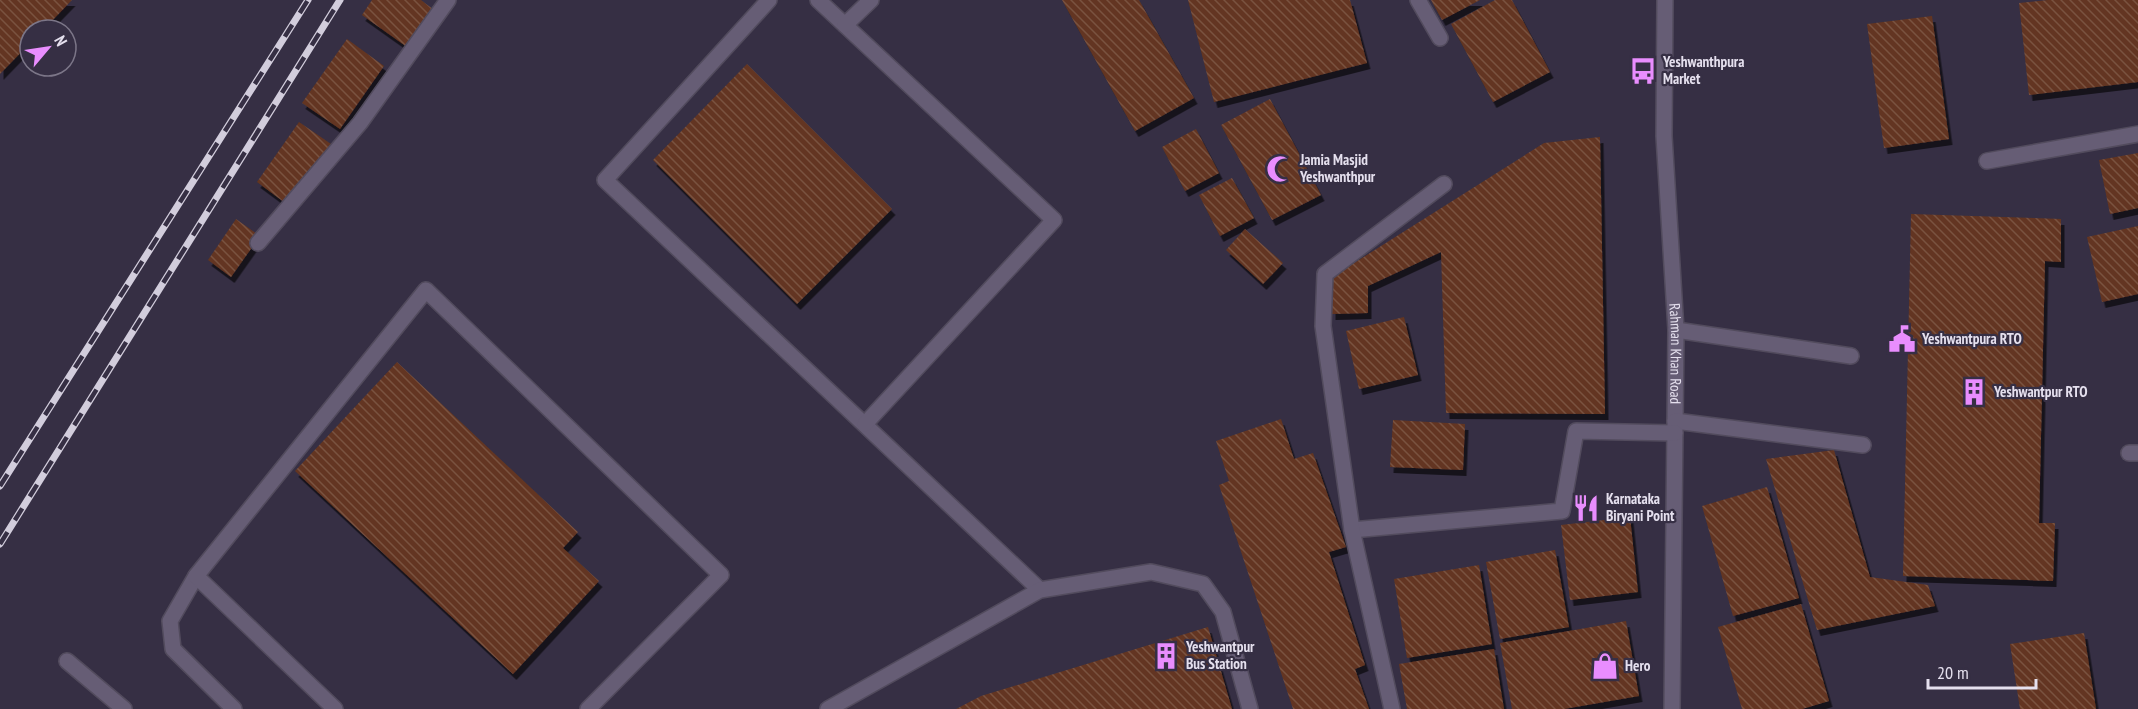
<svg xmlns="http://www.w3.org/2000/svg" width="2138" height="709" viewBox="0 0 2138 709" font-family="'PT Sans Narrow',sans-serif">
  <style>
    .building { fill: url(#building-back-hatch); filter: url(#shadow) }
    .lines { fill: none; stroke-linecap: round; stroke-linejoin: round }
    .minor-casing { stroke: #524b5d; stroke-width: 18 }
    .minor { stroke: #665d75; stroke-width: 15 }
    .rail-casing { stroke: #d2cddc; stroke-width: 7 }
    .rail { stroke: #362f44; stroke-width: 4.5; stroke-dasharray: 14; stroke-linecap: butt }
    .labels { text-anchor: middle; stroke-width: 4.5; stroke-linejoin: round; paint-order: stroke }
    .poi-label { font-size: 15px; font-weight: bold; fill: #e5e0ee; stroke: #362f44; text-anchor: start }
    .street-label { font-size: 15px; fill: #e5e0ee; stroke: #362f44 }
  </style>
  <defs>
    <pattern id="building-back-hatch" width="6" height="6" patternUnits="userSpaceOnUse" patternTransform="scale(1.5)"><rect width="6" height="6" fill="#633520"/><path d="M-1 5l2 2M0 0l6 6M5-1l2 2" fill="none" stroke="#795241"/></pattern>
    <filter id="shadow"><feDropShadow dx="3.5" dy="6" stdDeviation="0" flood-color="#0009"/></filter>
  </defs>
  <rect width="100%" height="100%" fill="#362f44"/>
  <g class="building">
    <path d="M0,0H72L43,30H30V43L0,74Z"/>
    <path d="M372,0H421L434,10L407,47L362,15Z"/>
    <path d="M1062,0H1139L1194,98L1135,131Z"/>
    <path d="M1188,0H1350L1367,63L1214,102Z"/>
    <path d="M1431,0H1480L1442,20Z"/>
    <path d="M1495,0H1512L1550,72L1493,102L1451,24Z"/>
    <path d="M2048,0H2138V82L2029,95L2019,3Z"/>
    <path d="M1932,16L1949,139L1884,148L1867,24Z"/>
    <path d="M347,39L384,66L340,129L302,103Z"/>
    <path d="M747,64L892,209L797,304L653,160Z"/>
    <path d="M1270,99L1321,195L1272,220L1221,125Z"/>
    <path d="M299,122L331,144L288,205L257,182Z"/>
    <path d="M1196,129L1219,173L1185,191L1162,147Z"/>
    <path d="M1600,137L1605,414L1446,413L1441,252L1368,286V313L1332,314V277L1544,143Z"/>
    <path d="M2138,153V208L2110,214L2099,160Z"/>
    <path d="M1232,178L1254,218L1220,236L1199,195Z"/>
    <path d="M1911,214L2061,219V262L2045,261L2039,523H2055L2053,581L1903,576Z"/>
    <path d="M236,219L260,236L231,277L208,260Z"/>
    <path d="M2138,226V294L2102,302L2087,237Z"/>
    <path d="M1245,229L1283,263L1263,284L1226,250Z"/>
    <path d="M1404,317L1418,375L1359,389L1346,331Z"/>
    <path d="M397,362L578,532L563,548L599,581L513,674L295,471Z"/>
    <path d="M1281,419L1294,459L1313,453L1346,547L1329,552L1365,665L1355,669L1369,709H1293L1219,485L1229,481L1216,441Z"/>
    <path d="M1393,420L1465,424L1463,470L1390,467Z"/>
    <path d="M1834,450L1870,577L1928,585L1935,606L1817,630L1766,459Z"/>
    <path d="M1767,487L1799,598L1733,616L1702,506Z"/>
    <path d="M1630,517L1638,592L1570,600L1561,525Z"/>
    <path d="M1555,550L1569,627L1500,639L1486,562Z"/>
    <path d="M1479,565L1492,644L1407,658L1394,579Z"/>
    <path d="M1801,604L1829,701L1802,709H1742L1718,627Z"/>
    <path d="M1626,621L1639,696L1564,709H1512L1500,643Z"/>
    <path d="M1208,627L1232,709H956L981,696Z"/>
    <path d="M2084,633L2096,709H2020L2010,644Z"/>
    <path d="M1494,649L1504,709H1407L1399,664Z"/>
  </g>
  <g class="lines">
    <defs>
      <g id="minor">
        <path d="M769,0L605,180L1040,590"/>
        <path d="M818,0L1054,220L865,424"/>
        <path d="M1418,0L1440,38"/>
        <path id="s1" d="M1665,0L1664,136L1676,330L1672,709"/>
        <path d="M845,25L871,0"/>
        <path d="M1987,161L2138,134"/>
        <path d="M258,243L360,123L448,0"/>
        <path d="M1676,330L1851,356"/>
        <path d="M1675,421L1863,445"/>
        <path d="M2129,453H2138"/>
        <path d="M1352,530L1562,511L1576,431L1675,433"/>
        <path d="M196,576L170,621L173,649L234,709"/>
        <path d="M67,661L124,709"/>
        <path d="M335,709L196,576L426,290L721,575L588,709"/>
        <path d="M828,709L1040,590L1151,572L1203,584L1223,612L1250,709"/>
        <path d="M1392,709L1352,530L1323,326L1325,274L1444,184"/>
      </g>
    </defs>
    <use href="#minor" class="minor-casing"/>
    <use href="#minor" class="minor"/>
    <defs>
      <g id="rail">
        <path d="M0,486L308,0"/>
        <path d="M0,544L340,0"/>
      </g>
    </defs>
    <use href="#rail" class="rail-casing"/>
    <use href="#rail" class="rail"/>
  </g>
  <defs>
    <symbol id="bus-bare" viewBox="-9 -9 18 18"><path d="M-5-6H5V4H4V6H2V4H-2V6H-4V4H-5ZM-3.5-4V0h7V-4ZM-3.5 1.2v1.5H-2V1.2ZM2 1.2v1.5H3.5V1.2Z" fill="#e98dfe" stroke="#362f44" stroke-width="2.5" paint-order="stroke"/></symbol>
    <symbol id="mosque-bare" viewBox="-9 -9 18 18"><path d="M3.5-4.9A6 6 0 1 0 3.5 4.9A5 5 0 1 1 3.5-4.9Z" fill="#e98dfe" stroke="#362f44" stroke-width="2.5" paint-order="stroke"/></symbol>
    <symbol id="civic-bare" viewBox="-9 -9 18 18"><path d="M-.6-6.5H3V-4.5H.6V-3L4-1V1h2V6H-6V1h2V-1L-.6-3ZM-1.2 2.5V6h2.4V2.5Z" fill="#e98dfe" stroke="#362f44" stroke-width="2.5" paint-order="stroke"/></symbol>
    <symbol id="building-bare" viewBox="-9 -9 18 18"><path d="M-4-6H4V6H1V3H-1V6H-4ZM-2.5-4.3h1.7v1.8h-1.7ZM.8-4.3h1.7v1.8H.8ZM-2.5-1h1.7V.8h-1.7ZM.8-1h1.7V.8H.8Z" fill="#e98dfe" stroke="#362f44" stroke-width="2.5" paint-order="stroke"/></symbol>
    <symbol id="restaurant-bare" viewBox="-9 -9 18 18"><path d="M-5-6h1v4h1v-4h1v4h1v-4h1v5L-1.5 .5V6h-2V.5L-5-1ZM5-6V6H3V1.5H1.5Q1.5-4 5-6Z" fill="#e98dfe" stroke="#362f44" stroke-width="2.5" paint-order="stroke"/></symbol>
    <symbol id="shop-bare" viewBox="-9 -9 18 18"><path d="M-5-2.5h2.3a2.7 3.5 0 0 1 5.4 0H5L5.5 6h-11ZM-1.5-2.5h3a1.5 2.3 0 0 0-3 0Z" fill="#e98dfe" stroke="#362f44" stroke-width="2.5" paint-order="stroke"/></symbol>
  </defs>
  <g fill-rule="evenodd">
    <use href="#bus-bare" x="1624" y="52" width="38" height="38"/>
    <use href="#mosque-bare" x="1261" y="150" width="38" height="38"/>
    <use href="#civic-bare" x="1883" y="320" width="38" height="38"/>
    <use href="#building-bare" x="1955" y="373" width="38" height="38"/>
    <use href="#restaurant-bare" x="1567" y="489" width="38" height="38"/>
    <use href="#building-bare" x="1147" y="637" width="38" height="38"/>
    <use href="#shop-bare" x="1586" y="647" width="38" height="38"/>
  </g>
  <g class="labels">
    <g class="poi-label">
      <text x="1663" y="67">Yeshwanthpura<tspan x="1663" dy="17">Market</tspan></text>
      <text x="1300" y="165">Jamia Masjid<tspan x="1300" dy="17">Yeshwanthpur</tspan></text>
      <text x="1922" y="344">Yeshwantpura RTO</text>
      <text x="1994" y="397">Yeshwantpur RTO</text>
      <text x="1606" y="504">Karnataka<tspan x="1606" dy="17">Biryani Point</tspan></text>
      <text x="1186" y="652">Yeshwantpur<tspan x="1186" dy="17">Bus Station</tspan></text>
      <text x="1625" y="671">Hero</text>
    </g>
    <g class="street-label">
      <text dy="5" stroke="none"><textPath href="#s1" startOffset="354">Rahman Khan Road</textPath></text>
    </g>
  </g>
  <g transform="translate(48 48) rotate(61)"><circle r="28" fill="#362f44" stroke="#7c7688" stroke-width="1.5"/>
  <path d="M0-4.5L10 22L0 15L-10 22Z" fill="#e98dfe"/>
  <text y="-9" font-size="16" font-weight="bold" text-anchor="middle" fill="#e5e0ee">N</text>
  </g>
  <path d="M1928 679v9h108v-9" fill="none" stroke="#e5e0ee" stroke-width="3"/>
  <text x="1937" y="679" font-size="18" fill="#e5e0ee" stroke="#362f44" stroke-width="4.5" paint-order="stroke">20 m</text>
</svg>
